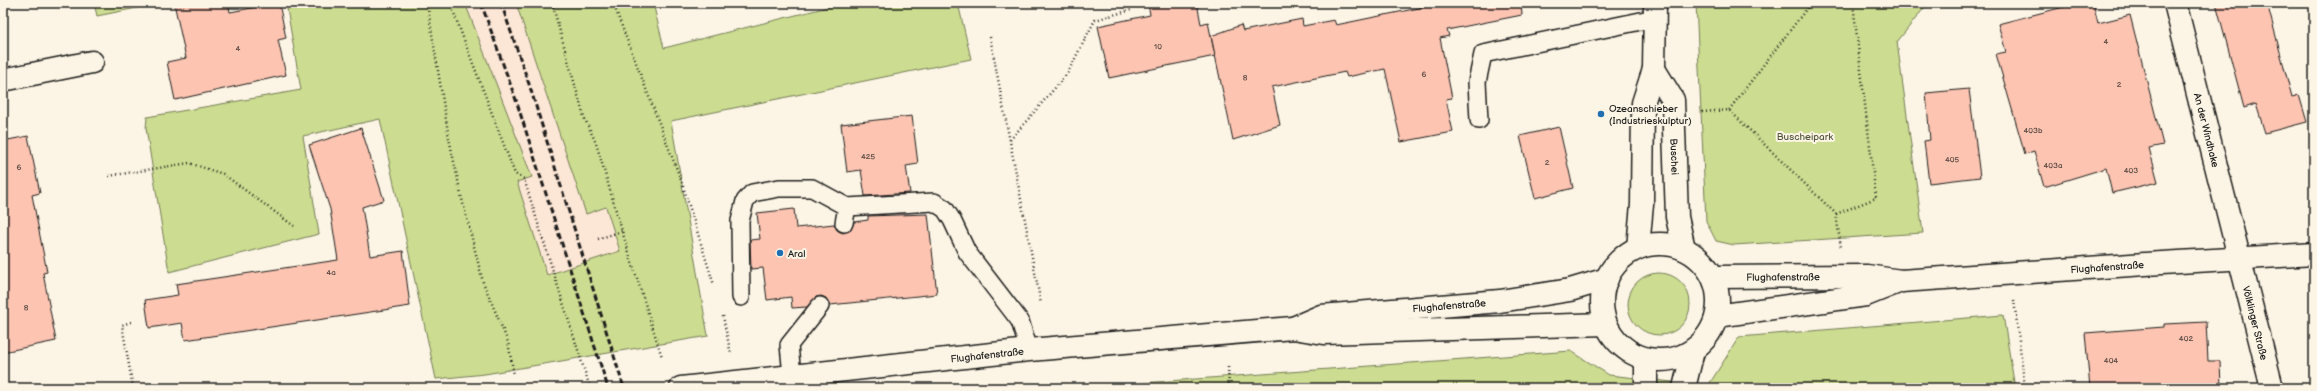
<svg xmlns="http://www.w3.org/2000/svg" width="2317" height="391" viewBox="0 0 2317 391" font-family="'Balsamiq Sans',sans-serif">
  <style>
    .built { fill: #fce6d5 }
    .green { fill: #ccdc90; stroke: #747c56 }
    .building { fill: #fcc4b1; stroke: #1c1c1c }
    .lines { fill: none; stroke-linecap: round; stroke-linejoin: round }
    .service-casing { stroke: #1c1c1c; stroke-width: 20 }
    .minor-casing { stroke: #1c1c1c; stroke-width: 25 }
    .tertiary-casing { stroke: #1c1c1c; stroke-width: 25 }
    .secondary-casing { stroke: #1c1c1c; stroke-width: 25 }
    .path { stroke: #1c1c1c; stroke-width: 2.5; stroke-dasharray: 1 3; stroke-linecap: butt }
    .service { stroke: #fcf5e5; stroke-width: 17 }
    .minor { stroke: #fcf5e5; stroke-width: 22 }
    .tertiary { stroke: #fcf5e5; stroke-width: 22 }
    .secondary { stroke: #fcf5e5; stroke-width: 22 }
    .rail { stroke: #1c1c1c; stroke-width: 3; stroke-dasharray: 6 3; stroke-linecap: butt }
    .poi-dot { fill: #1f6fb2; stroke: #fcf5e5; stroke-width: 1.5 }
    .labels { text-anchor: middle; stroke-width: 4; stroke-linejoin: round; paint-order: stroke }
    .number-label { font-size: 8px; fill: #544641 }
    .poi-label { font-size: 10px; fill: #1c1c1c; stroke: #fcf5e5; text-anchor: start }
    .street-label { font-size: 10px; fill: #1c1c1c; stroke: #fcf5e5 }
    .park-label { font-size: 10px; fill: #51563f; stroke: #fcf5e5 }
  </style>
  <rect width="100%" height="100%" fill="#fcf5e5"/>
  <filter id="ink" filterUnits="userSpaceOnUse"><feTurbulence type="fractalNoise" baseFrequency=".025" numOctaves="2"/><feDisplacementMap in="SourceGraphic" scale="8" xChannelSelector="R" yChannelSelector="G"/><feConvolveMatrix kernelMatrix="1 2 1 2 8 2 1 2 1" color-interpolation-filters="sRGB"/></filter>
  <g filter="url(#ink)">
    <path class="built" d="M465,3H516L586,213L606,207L620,252L547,275L517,182L531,177Z"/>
    <g class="green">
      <path d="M94,3H142V7L97,16Z"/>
      <path d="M286,3H465L532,177L517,182L547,275L620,251L606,207L586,214L516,3H653L664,48L844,3H958L971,59L671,121L708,336L485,374L436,379L380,119L303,136L319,234L169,272L146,128L147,117L301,90Z"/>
      <path d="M1696,3H1928L1897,42L1923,233L1734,245L1716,241L1706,221Z"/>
      <circle cx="1659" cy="304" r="31"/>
      <path d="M2003,315L2015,388H1075L1571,351L1609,375L1708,386L1739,337Z"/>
    </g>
    <g class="building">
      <path d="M174,3H228L230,12L279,3L286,38L278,40L286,75L175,100L167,62L186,58Z"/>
      <path d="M1148,3H1197L1201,24L1208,22L1215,56L1109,78L1098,26L1150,15Z"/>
      <path d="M1443,3H1521L1522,15L1447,30L1449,36L1440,38L1452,98L1446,99L1453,132L1401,142L1385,69L1347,77L1345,72L1272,87L1280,125L1233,140L1211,36L1241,25L1243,31L1302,19L1303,26L1334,20L1336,25Z"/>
      <path d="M2079,3H2093L2098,23L2130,15L2163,145L2149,148L2158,182L2112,193L2106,168L2044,187L2034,151L2025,154L1996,54L2006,52L1998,24Z"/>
      <path d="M2216,3H2267L2292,97L2299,95L2307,122L2265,133L2256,104L2244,108Z"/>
      <path d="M1969,89L1980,177L1929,183L1924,141L1930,140L1926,93Z"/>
      <path d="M912,116L918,164L906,166L910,193L865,196L861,170L847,172L841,124Z"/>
      <path d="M1559,127L1573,188L1535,198L1520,136Z"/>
      <path d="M361,128L384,200L362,207L370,256L403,251L410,306L185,340L182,323L149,328L145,300L178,295L176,284L338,260L330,209L309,145Z"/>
      <path d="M28,136L40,193L32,195L47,272L43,273L56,341L3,352V141Z"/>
      <path d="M794,209L796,228L834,224L837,230L843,233L851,230L854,222L868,220V216L928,214L937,294L830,305L826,298L821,296L816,297L807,307L792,308L791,297L767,300L763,268L751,269L750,240L760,239L757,213Z"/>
      <path d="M2206,322L2208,361H2220L2221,388H2090L2085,333L2164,327V324Z"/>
    </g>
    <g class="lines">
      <defs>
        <g id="service">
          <path d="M1479,120L1477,82L1483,54L1655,18"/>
          <path d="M844,223L847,207"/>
          <path d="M741,297L740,221L745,201L752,193L779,188H812L847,207L934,202L945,209L952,220L967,252L1020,321L1029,350"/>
          <path d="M792,375L789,345L820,306"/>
        </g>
        <g id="minor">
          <path id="s1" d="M2175,3L2272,388"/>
          <path d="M3,80L92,62"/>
          <path d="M1646,359V388"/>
          <path d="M1684,388L1693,351"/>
        </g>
        <g id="tertiary">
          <path id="s2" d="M1654,69L1673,100L1677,217L1684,249"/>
          <path d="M1638,248L1642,204L1643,103L1654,69L1655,3"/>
        </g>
        <g id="secondary">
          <circle cx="1660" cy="302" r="58"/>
          <path id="s3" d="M1713,277L1867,276L1901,281L2145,264L2314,254"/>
          <path d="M1717,316L1866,295L1901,281"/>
          <path id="s4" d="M1293,328L1321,316L1500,301L1570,290L1607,279"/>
          <path id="s5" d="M681,388L1029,350L1293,328L1324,333L1605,324"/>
        </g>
      </defs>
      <use href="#service" class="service-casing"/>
      <use href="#minor" class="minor-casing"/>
      <use href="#tertiary" class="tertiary-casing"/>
      <use href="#secondary" class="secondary-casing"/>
      <g class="path">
        <path d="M427,3L449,138L461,195L483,282L508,342L514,375"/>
        <path d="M450,3L515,174L524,179L590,388"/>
        <path d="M552,3L584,117L596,143L622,231L662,357"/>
        <path d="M613,3L681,180L714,285"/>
        <path d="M990,37L1041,304"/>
        <path d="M1729,110L1811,3"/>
        <path d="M1702,112L1729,110L1836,214L1841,248"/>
        <path d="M1010,140L1067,74L1095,20L1131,10L1130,3"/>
        <path d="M109,176L189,163L223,174L294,226"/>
        <path d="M1836,214L1876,198L1853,3"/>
        <path d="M598,239L622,231"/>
        <path d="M2014,300L2025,388"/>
        <path d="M723,316L731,355"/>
        <path d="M131,322L122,325L133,388"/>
        <path d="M1228,367L1229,388"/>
      </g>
      <use href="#service" class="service"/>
      <use href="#minor" class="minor"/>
      <use href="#tertiary" class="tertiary"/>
      <use href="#secondary" class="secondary"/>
      <g class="rail">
        <path d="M481,3L516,100L608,388"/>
        <path d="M501,3L529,84L624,388"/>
      </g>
    </g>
  </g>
  <g class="poi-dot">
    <circle cx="1601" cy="114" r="4"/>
    <circle cx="780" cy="253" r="4"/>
  </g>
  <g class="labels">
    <g class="number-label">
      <text x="2106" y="44">4</text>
      <text x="1158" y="49">10</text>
      <text x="238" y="51">4</text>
      <text x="1424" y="77">6</text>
      <text x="1245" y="80">8</text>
      <text x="2119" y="87">2</text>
      <text x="2033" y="133">403b</text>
      <text x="868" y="159">425</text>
      <text x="1952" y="162">405</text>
      <text x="1547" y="165">2</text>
      <text x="2053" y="168">403a</text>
      <text x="19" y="170">6</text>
      <text x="2131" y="173">403</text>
      <text x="331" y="275">4a</text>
      <text x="26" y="310">8</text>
      <text x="2186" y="341">402</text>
      <text x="2111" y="363">404</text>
    </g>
    <g class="poi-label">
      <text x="1609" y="112">Ozeanschieber<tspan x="1609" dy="12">(Industrieskulptur)</tspan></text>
      <text x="788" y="257">Aral</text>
    </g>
    <g class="street-label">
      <text dy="4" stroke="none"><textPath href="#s1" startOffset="131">An der Windhake</textPath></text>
      <text dy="4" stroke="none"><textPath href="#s2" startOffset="93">Buschei</textPath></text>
      <text dy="4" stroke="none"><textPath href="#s3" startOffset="395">Flughafenstraße</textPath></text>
      <text dy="4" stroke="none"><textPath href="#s3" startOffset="70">Flughafenstraße</textPath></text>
      <text dy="4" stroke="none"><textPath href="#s4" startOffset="159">Flughafenstraße</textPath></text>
      <text dy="4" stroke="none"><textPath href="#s1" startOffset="330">Völklinger Straße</textPath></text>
      <text dy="4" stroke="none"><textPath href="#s5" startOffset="308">Flughafenstraße</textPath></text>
    </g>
    <g class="park-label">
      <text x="1805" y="140">Buscheipark</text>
    </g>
  </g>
  <rect width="2317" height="391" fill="none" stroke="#fcf5e5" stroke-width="16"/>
  <rect x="8" y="8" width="2301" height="375" fill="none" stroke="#1c1c1c" stroke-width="1.5" filter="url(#ink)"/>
</svg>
